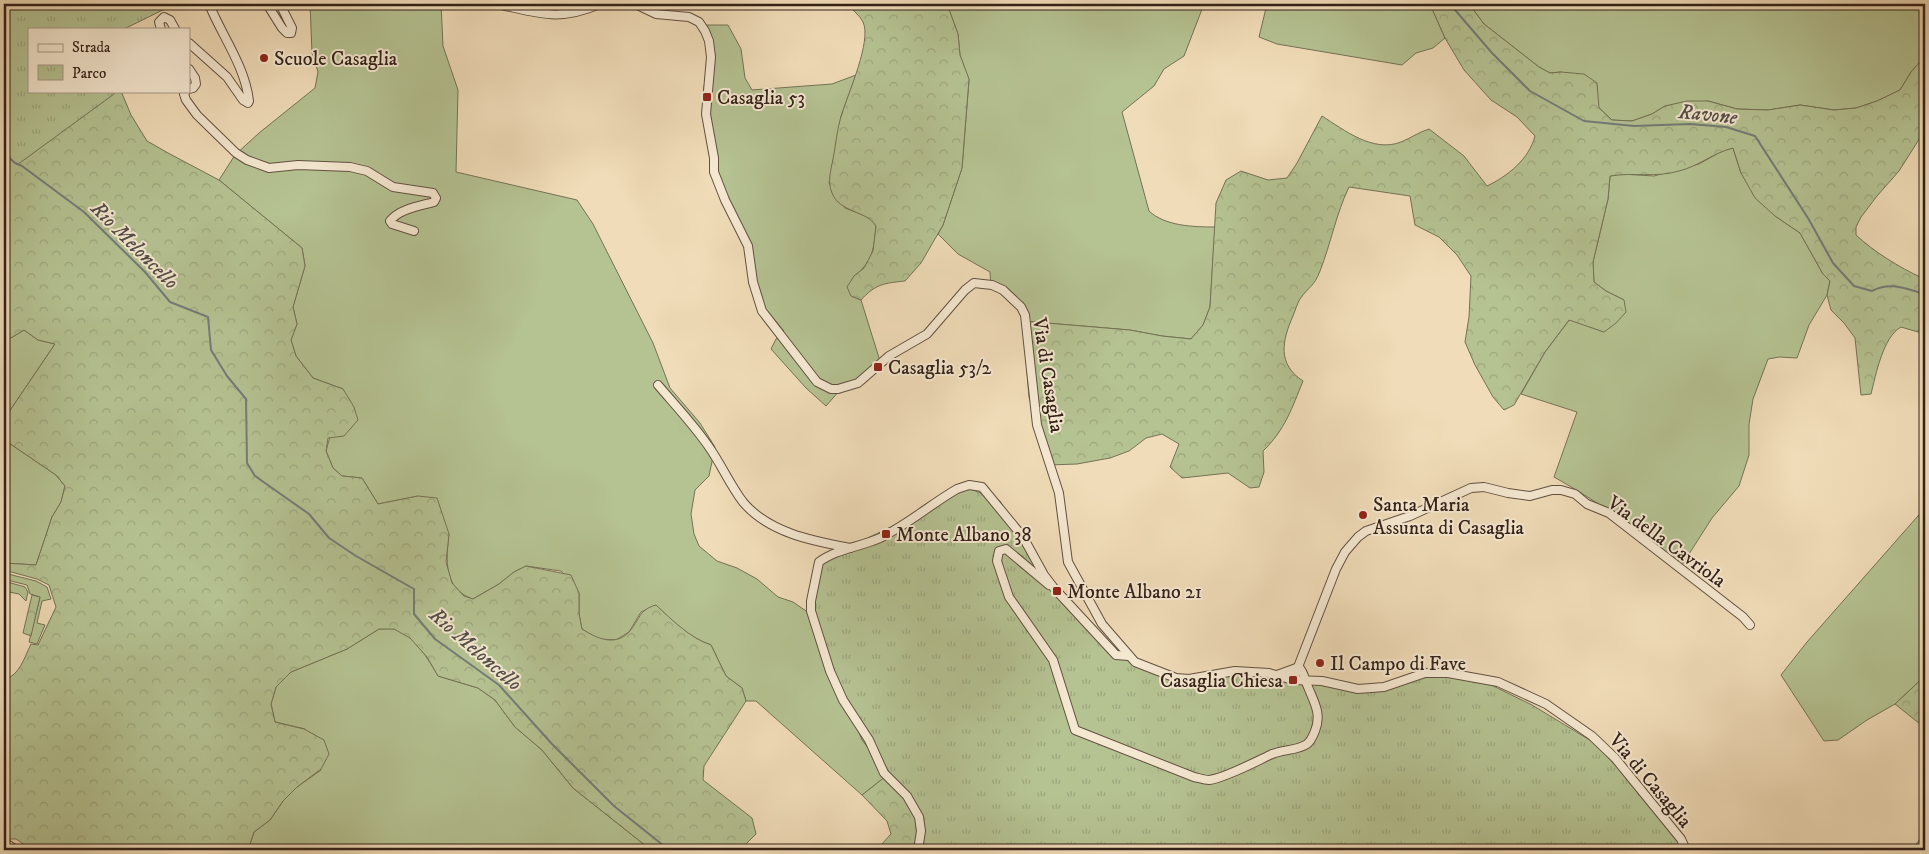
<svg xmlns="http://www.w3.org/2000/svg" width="1929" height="854" viewBox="0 0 1929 854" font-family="'IM FELL DW Pica',serif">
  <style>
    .green { fill: #b5c292; stroke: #747255 }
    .forest { fill: url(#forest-crowns); stroke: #747255 }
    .park { fill: url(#park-tufts); stroke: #747255 }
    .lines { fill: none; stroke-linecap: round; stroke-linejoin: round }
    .stream { stroke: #737c79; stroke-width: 2 }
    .minor-casing { stroke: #625040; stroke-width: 10 }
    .minor { stroke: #f5e8d1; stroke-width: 8 }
    .poi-dot { fill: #8f2418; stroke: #f5e8d1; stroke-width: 2 }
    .labels { text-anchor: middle; stroke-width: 4; stroke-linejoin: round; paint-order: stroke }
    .poi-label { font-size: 20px; fill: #332118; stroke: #f5e8d1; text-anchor: start }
    .street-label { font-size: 20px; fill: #332118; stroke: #f5e8d1 }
    .water-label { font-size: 21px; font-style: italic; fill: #534f48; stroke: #f5e8d1 }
  </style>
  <defs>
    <pattern id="forest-crowns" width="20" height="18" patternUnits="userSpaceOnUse" patternTransform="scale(1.25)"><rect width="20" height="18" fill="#b5c292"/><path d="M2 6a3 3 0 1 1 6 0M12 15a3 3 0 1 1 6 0" fill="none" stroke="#9ca67d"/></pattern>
    <pattern id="park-tufts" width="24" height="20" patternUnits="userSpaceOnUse" patternTransform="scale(1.25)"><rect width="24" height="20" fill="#b5c292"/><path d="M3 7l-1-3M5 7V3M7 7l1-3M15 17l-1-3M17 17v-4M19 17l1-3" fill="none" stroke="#9ca67d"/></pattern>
  </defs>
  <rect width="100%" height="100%" fill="#f0dcb8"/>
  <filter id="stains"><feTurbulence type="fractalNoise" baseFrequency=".004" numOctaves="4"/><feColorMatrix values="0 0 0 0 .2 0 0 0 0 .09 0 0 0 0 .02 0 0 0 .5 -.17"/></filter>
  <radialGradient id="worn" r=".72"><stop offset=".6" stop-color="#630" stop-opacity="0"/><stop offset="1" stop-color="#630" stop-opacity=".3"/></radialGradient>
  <g class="green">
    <path d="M310,4H441L443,46L458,90L456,172L577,200L593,224L653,343L670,388L700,423L715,447L709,476L695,490L691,514L694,534L699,546L717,561L737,568L757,579L778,597L793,602L809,613L816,567L923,747L862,795L756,701H746L742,688L726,676L711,645C690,638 672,621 656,605L641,612L629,632L616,640L598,639L582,629L579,614V593L561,571L526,566L514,572L499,584L473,599C443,589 446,560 449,534L418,496L378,504L362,478L342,476L333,468L326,451L343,389L313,378L296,356L291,340L297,324L293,307L305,266L302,248L219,180L235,155L259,133L315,88L318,72L312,53Z"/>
    <path d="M947,4H1204L1184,56L1164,69L1154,86L1122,112L1149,211C1165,226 1193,227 1215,227L1210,307L1203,325L1191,339L1162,336L1130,330L1023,321C1018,301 1009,296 991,287L990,272L958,254L938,234L943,225L962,168L969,80L960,55L958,34Z"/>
    <path d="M1267,4H1430L1445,38L1433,48L1416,53L1402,65L1277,44L1259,37Z"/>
    <path d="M1469,4H1925V56L1911,72L1900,90L1877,101L1856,108L1834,110L1800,105L1768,110L1737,109L1708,101L1665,106L1652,114L1632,121L1612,120L1561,72L1550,73L1539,67L1484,24Z"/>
    <path d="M705,25H728L741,49L745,78L752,90L832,84L856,75L841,116L829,183L845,208L871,218L876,226C874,248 873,262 854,276L851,296L861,300L880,361L869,373L840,390L826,406L806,388L771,349L776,339L784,331L766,309L760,305L754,272L722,185L714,157L706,115L704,86L710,71Z"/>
    <path d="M1733,148L1741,173L1775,216L1800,233L1823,274L1830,281L1827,295L1809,325L1797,358L1779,357L1768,359L1753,399L1749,424V455L1739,486L1712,518L1682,565C1642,533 1599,502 1554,477L1577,412L1521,394L1545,352L1570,319L1604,332L1624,300L1606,291L1594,282L1593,262L1608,199L1610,176L1622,174L1654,176L1699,164L1722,151Z"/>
    <path d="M24,330L38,340L55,344L9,412L4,425V342Z"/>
    <path d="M4,427L9,443L56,475L65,486L61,502L52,517L36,565L4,563Z"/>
    <path d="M1925,508V676L1895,704L1867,720L1838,740L1824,741L1781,675L1807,642Z"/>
    <path d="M8,574L36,581L47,587L51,599L42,601L37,623L45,625L37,644L29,642L40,597L30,594L27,585L7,580Z"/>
    <path d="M379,629C383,629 390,628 395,629C415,636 428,659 438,676L478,688L495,700L515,727L542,750L573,788L651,850H248L254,832L270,820L283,801L297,787L321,770L305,729L275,722L271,704L276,687L291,672L347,649Z"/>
    <path d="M1925,832V850H1912Z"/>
  </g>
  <g class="forest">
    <path d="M849,4H947L958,34L960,55L969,79L962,168L943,225L921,263L905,281C885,283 875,284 861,300L851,296L847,287L854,276L864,268L873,251L876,226C866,210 840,213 832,193C827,182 831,170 833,159C836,144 837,128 842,114C848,93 872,41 863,22C860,15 852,11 849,4Z"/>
    <path d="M1430,4H1469L1484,24L1539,67L1550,73L1561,72L1584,74L1597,83L1599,108L1612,120L1632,121L1652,114L1665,106L1687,101H1708L1737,109L1768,110L1800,105L1834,110L1856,108L1877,101L1900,90L1911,72L1925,56V130L1899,171L1877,196L1861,217L1856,227V235C1874,252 1899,267 1922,278L1925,276V334L1901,327C1883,337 1876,374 1871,394L1861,395L1855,338L1844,323L1831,310L1827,295L1830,281L1823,274L1800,233L1775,216L1755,198L1741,173L1733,148C1713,153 1699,166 1679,171C1656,178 1634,172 1610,176L1608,199L1593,262L1594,282L1606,291L1624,300L1626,312L1616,323L1604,332L1569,320L1545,352L1514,405L1504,410L1493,397L1475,365L1465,342L1469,317L1471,276L1457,255L1439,237L1415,225L1410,196L1349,187C1336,214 1331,243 1320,271C1314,287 1309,286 1300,299C1297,304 1295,311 1293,316C1282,341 1277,364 1303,381C1292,408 1285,430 1263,451L1264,472L1259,487L1250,488L1228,473L1182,478L1170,467L1179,444L1162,434L1146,438L1129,451L1110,458L1077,464L1049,465L1029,397L1023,321L1130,330L1162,336L1191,339L1203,325L1210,307L1216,203L1226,180L1241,171L1268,180L1287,178L1297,163L1322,116C1344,130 1373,153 1401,142C1411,138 1419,132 1429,129L1464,156L1487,186C1508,176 1529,159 1535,136L1517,117L1491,100L1464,70L1445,38Z"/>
    <path d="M4,34L29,91H121L131,115L147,141L168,153L219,180L302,248L305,266L293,307L297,324L291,340L296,356L313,378L343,389L354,407L358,420L344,436L328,438L326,451L333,468L342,476L362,478L378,504L418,496L437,498L449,534L446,562L452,583L464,596L473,599L499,584L514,572L526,566L571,575L579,593V614L582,629C596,638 615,647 629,632C640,620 638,610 656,605C672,620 690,638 711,645L726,676L742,688L746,701L704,766L703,780L752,818L756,834L740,850H651L573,788L542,750L515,727L495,700L478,688L438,676L427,657L410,638L394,629H379L347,649L291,672L276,687L271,704L275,722L304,729L324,740L329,754L321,769L297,787L283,801L270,820L254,832L248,850H32L16,839H6L4,837V680C20,675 24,658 31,644L38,645L56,607L49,585L37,579L4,570V563L36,565L52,517L61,502L65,486L56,475L9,443L4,427L9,412L55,344L38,340L24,330L4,342Z"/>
    <path d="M4,581L25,587L28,592L26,601L19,594L4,591Z"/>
    <path d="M32,595L40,597L31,636L23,633Z"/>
    <path d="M1925,676V728L1895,704Z"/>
    <path d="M923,747L966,850H874L881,845L891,834L887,821L862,795Z"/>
  </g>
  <g class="park">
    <path d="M4,4H175L124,29H29V91H113L114,94L17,165L4,152Z"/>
    <path d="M966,487L1000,501L1035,561L1087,627L1127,657L1193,683L1218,671L1374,686L1433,668L1481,680L1532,705L1593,742L1650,801L1658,807L1684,850H917L922,824L910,803L862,740L834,670L812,622L822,556C872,539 919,513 966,487Z"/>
  </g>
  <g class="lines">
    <g class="stream">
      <path d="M1450,4L1492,53L1530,91L1584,121L1634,126L1690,124L1726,127L1755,136L1808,218L1833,263L1854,286L1872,291C1890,281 1906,289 1925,294"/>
      <path d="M4,153L15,163L22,166L84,212L145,272L170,302L208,317L211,350L227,376L246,399L247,463L255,476L309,514L329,538L356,556L414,589V614L435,639L499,685L552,744L614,806L669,850"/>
    </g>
    <defs>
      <g id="minor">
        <path d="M267,4L282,28L287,33H291L292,28L280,4"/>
        <path d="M497,4C539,13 558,22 600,4"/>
        <path d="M635,4L656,14L689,17L699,22L705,31L709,41L711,57L706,114L714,158V172L725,200L748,246L753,282L762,311L817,382L831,389H838L858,383L889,356L927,334L965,290L974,283L992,285L1003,290L1021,307L1025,315L1037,425L1059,493L1068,562L1102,624L1135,662L1176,678L1189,679L1235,671L1269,673L1293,680L1322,681L1358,689L1384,687L1425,673H1448L1498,682L1546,704L1592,736L1615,758L1681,839L1686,850"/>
        <path d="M161,29L159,22L164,17L170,20L175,29"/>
        <path d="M189,43L227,77L243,100L248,103L249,101C245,66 222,36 209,4"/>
        <path d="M189,69L195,78L196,84L193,88L189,89"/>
        <path d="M186,91L184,94L186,100L197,115L236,153L247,160L269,168L298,165L350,167L367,171L393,187L433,193L436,198L434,202C420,206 399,209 390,221L392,224L414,231"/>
        <path d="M658,385C675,405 694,425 709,447C721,464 730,485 743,502C769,533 813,541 850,548"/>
        <path d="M1049,585L1006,549L999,551L997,561L1009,597L1053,660L1075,730L1194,777C1199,778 1204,780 1209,780C1225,778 1255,762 1270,755C1282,749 1297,751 1307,744C1311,741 1313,736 1315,731C1322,714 1314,702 1308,687C1304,679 1305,674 1299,667"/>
        <path d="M1277,675L1299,667"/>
        <path d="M1293,680L1336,569L1345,552L1358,537L1366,531L1410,516L1471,488L1484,487L1508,493L1530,496L1552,490H1561L1575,494L1587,504L1609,513L1743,617L1750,625"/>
        <path d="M4,842L16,850"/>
        <path d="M918,850L921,831L919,817L907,796L884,773L869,740L843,700L830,671L811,611V601L819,562C836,549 860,547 880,538C907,525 931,504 957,489L969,485L982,487L1023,537L1044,575L1054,588L1116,655L1129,656"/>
      </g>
    </defs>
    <use href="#minor" class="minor-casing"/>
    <use href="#minor" class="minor"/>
  </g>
  <g class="poi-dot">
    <circle cx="264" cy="58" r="5"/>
    <rect x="702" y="92" width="10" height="10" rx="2.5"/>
    <rect x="873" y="362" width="10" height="10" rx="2.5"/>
    <circle cx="1363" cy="515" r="5"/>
    <rect x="881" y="529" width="10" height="10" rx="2.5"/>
    <rect x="1052" y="586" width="10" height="10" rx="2.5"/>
    <circle cx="1320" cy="663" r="5"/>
    <rect x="1288" y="675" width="10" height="10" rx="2.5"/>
  </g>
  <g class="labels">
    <g class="poi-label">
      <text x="274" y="65">Scuole Casaglia</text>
      <text x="717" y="104">Casaglia 53</text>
      <text x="888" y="374">Casaglia 53/2</text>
      <text x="1373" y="511">Santa Maria<tspan x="1373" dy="23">Assunta di Casaglia</tspan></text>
      <text x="896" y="541">Monte Albano 38</text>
      <text x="1067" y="598">Monte Albano 21</text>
      <text x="1330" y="670">Il Campo di Fave</text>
      <text x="1283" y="687" text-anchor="end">Casaglia Chiesa</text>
    </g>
    <g class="street-label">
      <text transform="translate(1049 375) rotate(81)" y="7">Via di Casaglia</text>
      <text transform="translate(1667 541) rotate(36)" y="7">Via della Cavriola</text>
      <text transform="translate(1651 780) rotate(50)" y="7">Via di Casaglia</text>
    </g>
    <g class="water-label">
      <text transform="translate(1708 114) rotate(6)" y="7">Ravone</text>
      <text transform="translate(135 245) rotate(45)" y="7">Rio Meloncello</text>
      <text transform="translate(476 649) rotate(41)" y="7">Rio Meloncello</text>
    </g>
  </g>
  <rect width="1929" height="854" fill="none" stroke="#f0dcb8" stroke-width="20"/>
  <rect x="5" y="5" width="1919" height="844" fill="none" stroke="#332118" stroke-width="2.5"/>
  <rect x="10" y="10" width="1909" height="834" fill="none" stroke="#332118"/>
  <rect x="28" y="28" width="162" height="65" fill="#f5e8d1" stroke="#a79887"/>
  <rect x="38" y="44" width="25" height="8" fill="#f5e8d1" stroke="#a79887"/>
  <text x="72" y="52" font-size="15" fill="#332118">Strada</text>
  <rect x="38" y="65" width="25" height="15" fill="url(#park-tufts)" stroke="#a79887"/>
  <text x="72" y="78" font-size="15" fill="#332118">Parco</text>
  <rect width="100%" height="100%" filter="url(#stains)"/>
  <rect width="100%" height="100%" fill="url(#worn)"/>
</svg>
